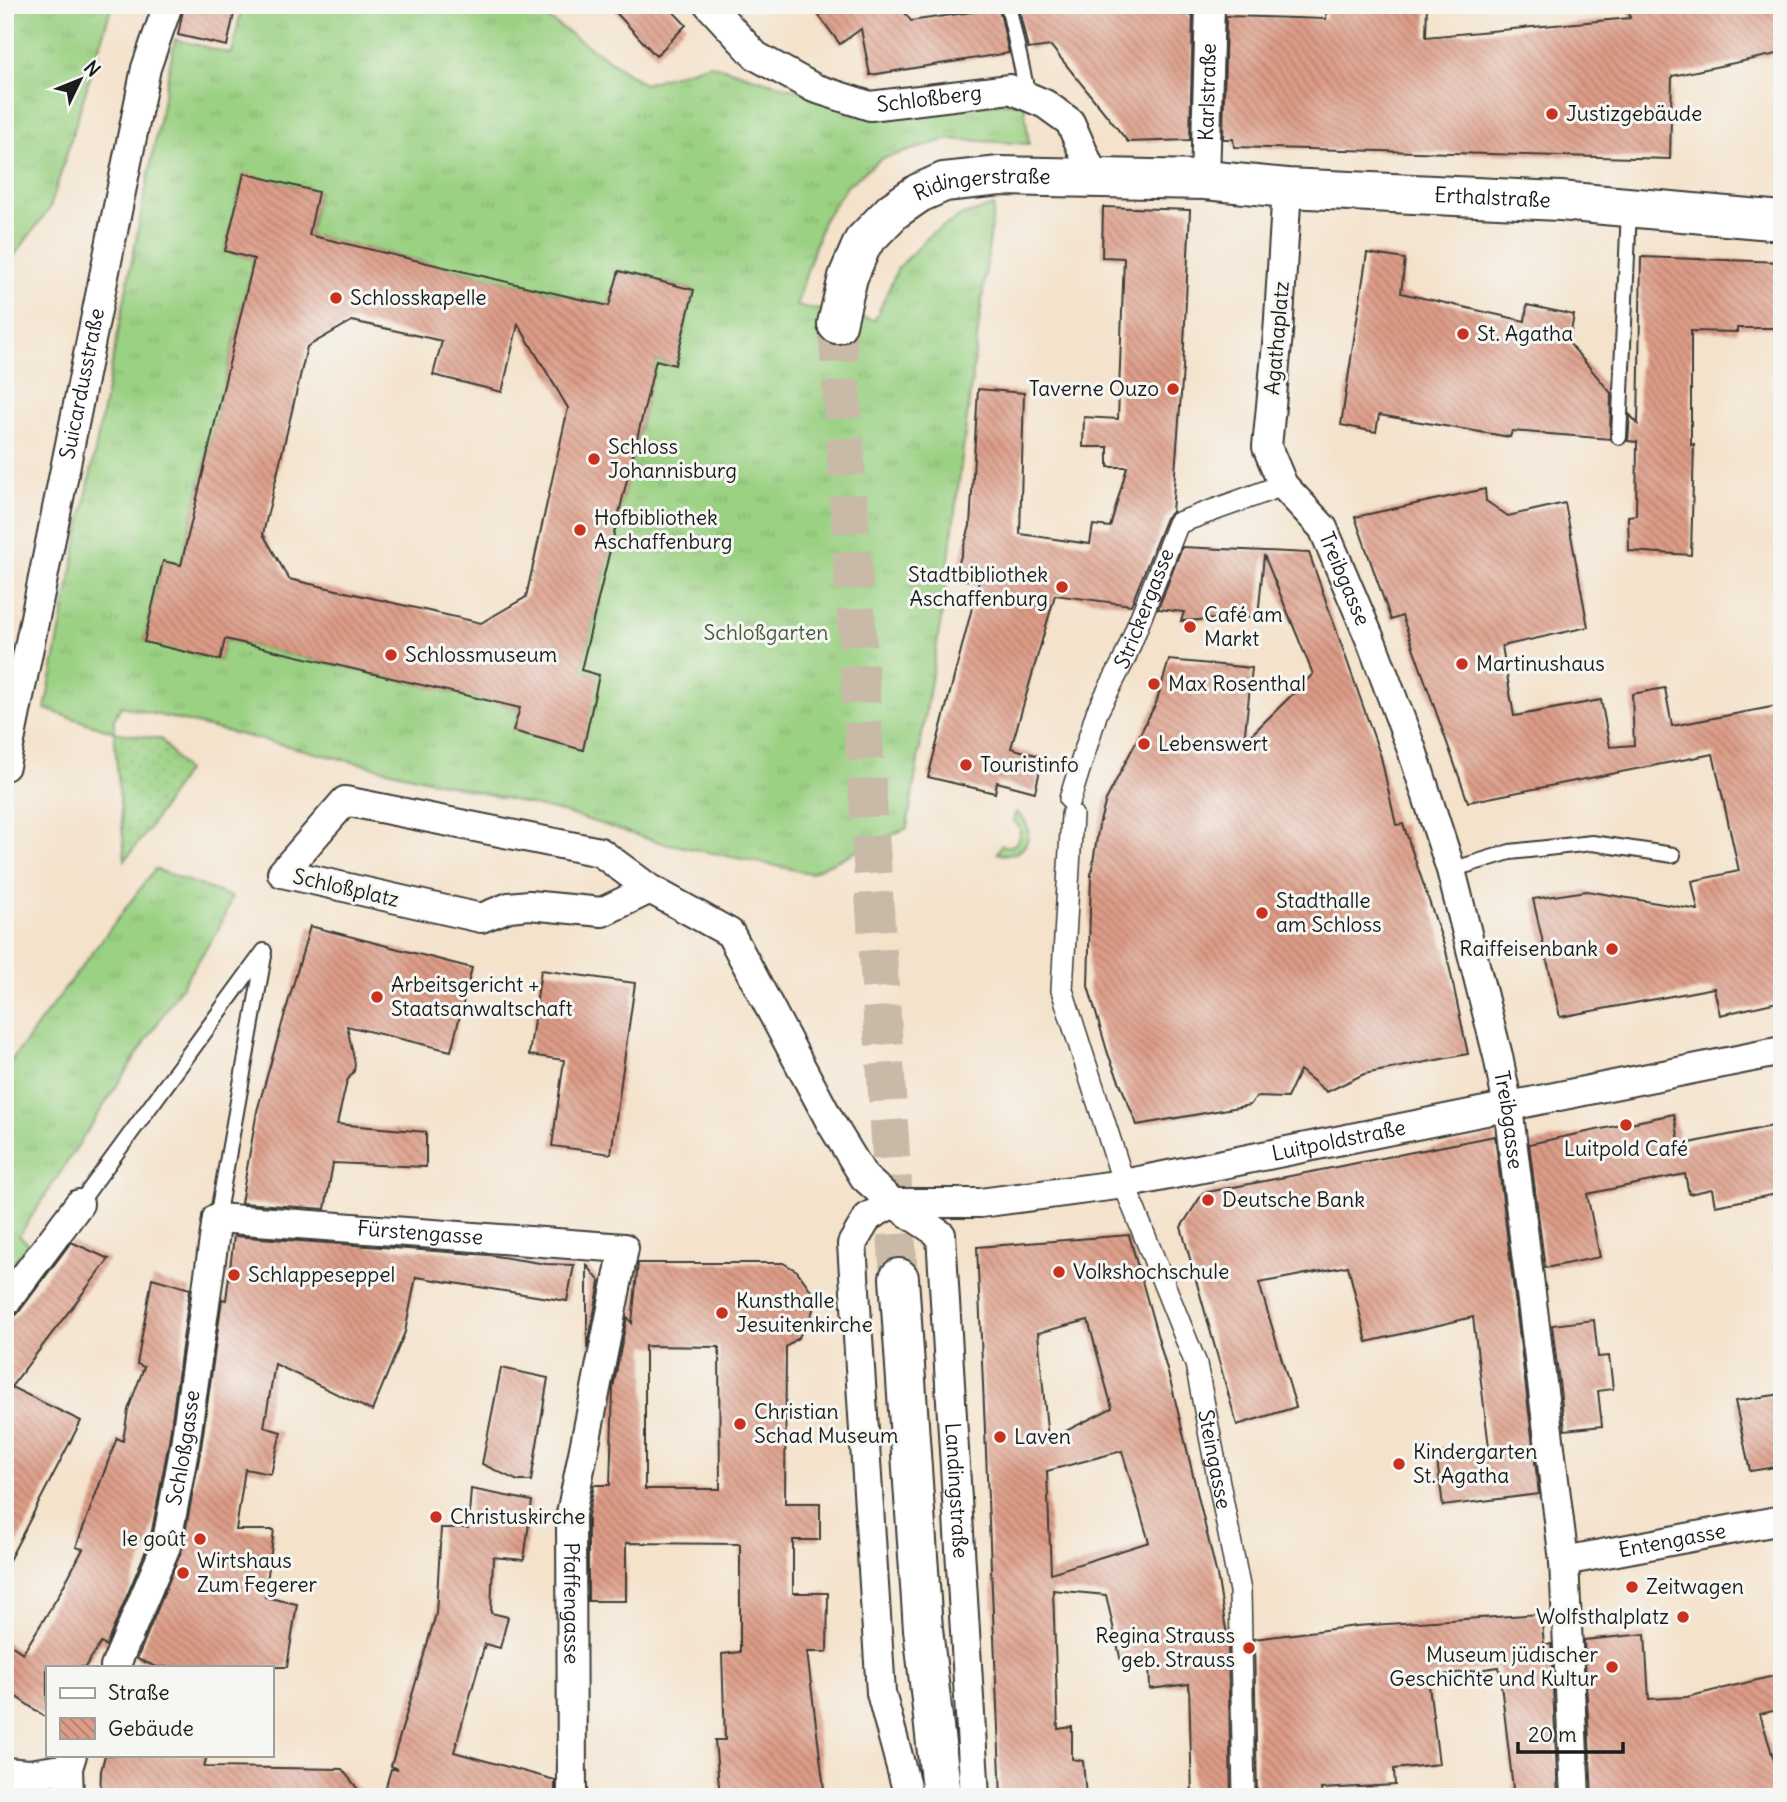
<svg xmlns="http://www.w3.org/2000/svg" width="1787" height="1802" viewBox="0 0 1787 1802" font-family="Delius,sans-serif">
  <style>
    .grass { fill: url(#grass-tufts); stroke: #5c7650; stroke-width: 2; fill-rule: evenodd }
    .garden { fill: url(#garden-dots); stroke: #5c7650; stroke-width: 2 }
    .building { fill: url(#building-back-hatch); fill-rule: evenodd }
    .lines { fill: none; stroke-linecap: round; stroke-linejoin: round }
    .secondary-tunnel { stroke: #c9baa8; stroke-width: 38; stroke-dasharray: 38 19; stroke-linecap: butt }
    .service-casing { stroke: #3c3a36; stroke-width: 18 }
    .pedestrian-casing { stroke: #3c3a36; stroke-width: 24 }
    .minor-casing { stroke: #3c3a36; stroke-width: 32 }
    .secondary-casing { stroke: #3c3a36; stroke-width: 42 }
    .service { stroke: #fff; stroke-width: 14 }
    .pedestrian { stroke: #fff; stroke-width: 21 }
    .minor { stroke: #fff; stroke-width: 28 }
    .secondary { stroke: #fff; stroke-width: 38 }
    .poi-dot { fill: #c8321e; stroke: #f6f6f2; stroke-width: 2.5 }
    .labels { text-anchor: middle; stroke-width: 6; stroke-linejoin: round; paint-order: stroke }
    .street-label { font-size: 21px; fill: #1c1c1c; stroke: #f6f6f2 }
    .poi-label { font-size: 21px; fill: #1c1c1c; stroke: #f6f6f2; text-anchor: start }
    .park-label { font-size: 21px; fill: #485b40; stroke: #f6f6f2 }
  </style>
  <defs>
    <pattern id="grass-tufts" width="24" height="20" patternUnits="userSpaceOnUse" patternTransform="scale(1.75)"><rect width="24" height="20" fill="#9bd183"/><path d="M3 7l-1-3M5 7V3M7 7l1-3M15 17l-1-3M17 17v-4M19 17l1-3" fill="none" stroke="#85b371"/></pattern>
    <pattern id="garden-dots" width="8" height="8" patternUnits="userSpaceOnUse" patternTransform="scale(1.75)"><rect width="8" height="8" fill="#9bd183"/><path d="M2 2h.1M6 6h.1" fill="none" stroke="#85b371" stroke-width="1.8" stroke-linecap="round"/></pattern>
    <pattern id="building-back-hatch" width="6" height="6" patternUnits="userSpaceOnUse" patternTransform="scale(1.75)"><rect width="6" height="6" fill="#dd9c87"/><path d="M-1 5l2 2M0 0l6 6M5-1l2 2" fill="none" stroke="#b27e6e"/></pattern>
  </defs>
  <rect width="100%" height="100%" fill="#f6f6f2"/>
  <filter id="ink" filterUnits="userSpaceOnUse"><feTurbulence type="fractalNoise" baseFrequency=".0143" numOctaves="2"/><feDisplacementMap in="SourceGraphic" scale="14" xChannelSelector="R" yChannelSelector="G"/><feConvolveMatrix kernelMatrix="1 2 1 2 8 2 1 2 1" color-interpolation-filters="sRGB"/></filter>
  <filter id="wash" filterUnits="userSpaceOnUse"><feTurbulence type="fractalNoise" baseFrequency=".00686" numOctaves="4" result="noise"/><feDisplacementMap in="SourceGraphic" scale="28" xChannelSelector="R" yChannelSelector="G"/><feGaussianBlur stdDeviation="1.57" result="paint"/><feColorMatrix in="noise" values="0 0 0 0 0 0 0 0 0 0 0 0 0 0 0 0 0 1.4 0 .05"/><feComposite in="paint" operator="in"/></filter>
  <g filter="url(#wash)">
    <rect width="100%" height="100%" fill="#f4e2cb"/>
    <g class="grass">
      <path d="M5,5H112L50,208L14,256L5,284Z"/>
      <path d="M242,5H528L644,84L710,64L835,102L1024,103L1029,144L949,139L881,159L848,185L823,221L796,306L875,320L898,268L932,233L963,215L994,206L943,606L907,828L810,873L655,841L566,813L121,706L114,719V732L45,709L175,39L232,54ZM244,174L318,192L309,235L609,306L619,271L694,290L675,365L656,360L581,670L598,675L513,730L520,708L225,639L220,660L144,641L163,561L181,565L254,259L225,251Z"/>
      <path d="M1016,812C1040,828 1026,863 997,853L1001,845C1009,848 1014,846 1019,839L1020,829L1013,819Z"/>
      <path d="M155,869L232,897L218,930L19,1236L29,1244L5,1273V1069Z"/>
    </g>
    <path class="garden" d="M114,732L161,739L186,771L148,830L125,860Z"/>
    <g id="blocks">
      <g class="building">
        <path d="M184,5H236L227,46L178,35Z"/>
        <path d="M609,5H667L686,25L656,56Z"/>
        <path d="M811,5H899L911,21L999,8L1009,53L870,75L861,29L840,44Z"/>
        <path d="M1018,5H1184V15H1193L1190,140L1128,142L1051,46L1028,49Z"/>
        <path d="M1327,5H1427L1426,37L1630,18L1628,5H1782V53L1672,76L1670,159L1234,147L1233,139H1223L1226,16L1326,19Z"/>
        <path d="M244,173L318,192L309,235L609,306L619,271L694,290L675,365L656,360L581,670L599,675L583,750L513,731L520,708L225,639L220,660L144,642L163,561L181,565L254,259L225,251ZM352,321L442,341L433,375L502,392L518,324L568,408L526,597L481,623L289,579L263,534L307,347Z"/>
        <path d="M1103,207L1190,210L1183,368L1172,512L1166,518L1131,605L1055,595L1011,748L1043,757L1035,792L997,782L995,793L928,777L979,581L954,579L970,526L978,389L1024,393L1020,534L1090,544L1093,525L1110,527L1127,467H1108V447H1083L1084,417L1118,419L1124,258L1102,257Z"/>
        <path d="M1367,253L1405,259L1401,293L1525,321L1527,305L1574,315L1569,343L1611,393L1610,439L1512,431L1510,437L1379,415L1376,432L1341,425Z"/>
        <path d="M1641,257L1782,262V328H1737V332L1691,331V445L1694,444L1691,555L1629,551L1628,516L1636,515L1637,442L1628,441L1630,415L1638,424Z"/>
        <path d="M1485,489L1486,501L1508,516L1565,503L1588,627L1502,646L1514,716L1601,700L1610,747L1634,745L1632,694L1665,688L1672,726L1782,705V1001L1720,1015L1714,988L1560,1017L1533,899L1587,891L1698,910L1692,881L1739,871L1713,754L1468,802L1402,616L1391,620L1355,517Z"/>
        <path d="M1182,547L1309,553L1381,757L1396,825L1403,824L1446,951L1468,1054L1364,1074L1327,1092L1300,1070L1287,1098L1256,1097L1250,1105L1137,1125L1108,1054L1088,986L1091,874L1099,825L1106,800L1156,703L1169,660L1252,668L1244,742L1313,674L1264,555L1258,617L1181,621L1184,612L1158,609Z"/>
        <path d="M310,926L472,968L451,1051L347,1026L355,1064L354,1071L347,1081L337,1124L426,1132V1167L333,1163L325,1209L241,1203L257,1111Z"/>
        <path d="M541,970L635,983L611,1154L552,1146L564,1060L529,1055Z"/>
        <path d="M1674,1114L1680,1145L1782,1124V1193L1715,1206L1712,1189L1689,1194L1685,1174L1587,1194L1600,1257L1545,1268L1529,1144Z"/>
        <path d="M1495,1136L1539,1494L1443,1506L1436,1453L1489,1447L1473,1317L1367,1342L1348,1266L1259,1283L1296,1407L1237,1425L1181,1227L1203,1193Z"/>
        <path d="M1129,1235L1173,1391L1218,1580L1228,1642L1231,1797H1192L1189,1684L1150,1689L1149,1663L1122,1666L1106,1595L1053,1590L1058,1729L1072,1727V1759L1083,1761L1086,1797H1001L977,1247ZM1088,1320L1112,1408L1048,1440L1038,1333ZM1122,1451L1149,1542L1051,1573L1047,1471Z"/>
        <path d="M234,1236L489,1255L546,1264L574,1265L567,1301L416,1277L405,1332L372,1411L275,1364L264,1427L281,1432L271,1474L245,1469L236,1530H274L265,1597L297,1604L287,1667H157L137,1659L182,1549L201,1448L222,1299L226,1300Z"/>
        <path d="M71,1242L109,1259L11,1387L81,1421L5,1568V1325L18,1313Z"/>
        <path d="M638,1263H783L797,1271L812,1292L815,1304L809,1322L798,1338L786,1347L785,1503H820V1540H793V1593H828L827,1652H807L825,1797H720L715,1740H725L722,1654L740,1652V1544L626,1543V1601H588V1516L594,1485H610L613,1388L627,1317L632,1323ZM645,1346L719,1347L720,1489H645Z"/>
        <path d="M587,1265L600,1282L587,1349Z"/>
        <path d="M152,1278L190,1289L169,1442L150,1541L106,1646L101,1643L85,1667H47V1718L5,1689V1641L23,1653L57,1598L83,1549L76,1547L117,1438L123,1441L128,1410L144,1367L137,1364Z"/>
        <path d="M1594,1320L1598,1357L1609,1356L1613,1389L1598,1391L1602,1426L1565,1430L1552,1325Z"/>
        <path d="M501,1368L548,1378L531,1481H518L482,1464Z"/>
        <path d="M1782,1394V1466L1750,1471L1735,1401Z"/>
        <path d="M471,1489L532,1501L524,1560L493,1557L491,1613L508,1617L500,1648L485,1644L454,1752L555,1780V1797H383L391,1769H398L391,1766L436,1614L441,1528H468Z"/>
        <path d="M1541,1614L1544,1644H1551L1558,1797H1514L1499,1667L1428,1677L1439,1764L1394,1769L1395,1785L1321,1789L1322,1797H1257L1254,1639L1356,1626Z"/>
        <path d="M1645,1634L1649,1699L1687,1697L1782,1674V1709L1760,1714L1782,1787V1797H1592L1584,1640Z"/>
        <path d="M105,1755H207L204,1767L342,1769L364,1797H100L101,1771Z"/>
      </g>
    </g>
  </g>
  <g filter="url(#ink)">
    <use href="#blocks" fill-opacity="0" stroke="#3c3a36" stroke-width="2"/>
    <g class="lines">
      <path class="secondary-tunnel" d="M837,324L899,1278"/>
      <defs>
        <g id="service">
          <path d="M1008,5L1028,96"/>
          <path d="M1619,437L1629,209"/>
          <path d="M1451,870L1510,852L1592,843L1673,855"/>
          <path d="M79,1204L264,951"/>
          <path d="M217,1218L264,956"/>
        </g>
        <g id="pedestrian">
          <path id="s1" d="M1070,799L1097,712L1124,660L1178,523L1283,485"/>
          <path id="s2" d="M1072,815L1062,990L1124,1184L1196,1364L1240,1591L1244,1797"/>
        </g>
        <g id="minor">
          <path id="s3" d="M709,5L756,56L814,88L870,106L1010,89L1045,104L1070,122L1095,179"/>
          <path id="s4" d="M1205,180L1210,5"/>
          <path id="s5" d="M1287,188L1278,334L1267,447L1283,485L1323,528L1373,646L1412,750L1451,870L1498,1056L1508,1107L1564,1561L1575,1797"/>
          <path id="s6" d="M5,766L146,68L168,5"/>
          <path d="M650,889L602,912L529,905L509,907L481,918L282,873L345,801L600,852L650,889L730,933L831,1123L864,1177L893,1203L941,1235"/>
          <path id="s7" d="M941,1235L975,1797"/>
          <path d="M5,1303L79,1204"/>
          <path id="s8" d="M1564,1561L1782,1520"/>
          <path id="s9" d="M115,1667L166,1546L185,1445L217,1218L624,1248L571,1514L572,1797"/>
          <path d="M5,1772L29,1774L68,1768"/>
          <path d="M69,1797L68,1768L72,1755"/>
          <path id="s10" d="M909,1797L881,1693L852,1244L868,1217L893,1203H980L1124,1184L1782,1051"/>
        </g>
        <g id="secondary">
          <path id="s11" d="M837,324L848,277L863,242L893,211L919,193L944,182L1000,176L1205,180L1287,188L1560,201L1782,221"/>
          <path d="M899,1278L923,1629L942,1797"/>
        </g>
      </defs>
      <use href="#service" class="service-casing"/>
      <use href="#pedestrian" class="pedestrian-casing"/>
      <use href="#minor" class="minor-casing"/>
      <use href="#secondary" class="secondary-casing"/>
      <use href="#service" class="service"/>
      <use href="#pedestrian" class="pedestrian"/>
      <use href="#minor" class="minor"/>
      <use href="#secondary" class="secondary"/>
    </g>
  </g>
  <g class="poi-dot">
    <circle cx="1552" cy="114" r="7"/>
    <circle cx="336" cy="298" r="7"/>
    <circle cx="1463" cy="334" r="7"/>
    <circle cx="1173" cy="389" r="7"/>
    <circle cx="594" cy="459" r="7"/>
    <circle cx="580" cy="530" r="7"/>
    <circle cx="1062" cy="587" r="7"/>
    <circle cx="1190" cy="627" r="7"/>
    <circle cx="391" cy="655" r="7"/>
    <circle cx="1462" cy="664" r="7"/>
    <circle cx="1154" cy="684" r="7"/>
    <circle cx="1144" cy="744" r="7"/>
    <circle cx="966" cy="765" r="7"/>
    <circle cx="1262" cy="913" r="7"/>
    <circle cx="1612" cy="949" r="7"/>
    <circle cx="377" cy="997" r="7"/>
    <circle cx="1626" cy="1125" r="7"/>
    <circle cx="1208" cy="1200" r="7"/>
    <circle cx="1059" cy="1272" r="7"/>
    <circle cx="234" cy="1275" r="7"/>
    <circle cx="722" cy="1313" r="7"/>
    <circle cx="740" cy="1424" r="7"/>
    <circle cx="1000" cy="1437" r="7"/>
    <circle cx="1399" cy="1464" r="7"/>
    <circle cx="436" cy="1517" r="7"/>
    <circle cx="200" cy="1539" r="7"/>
    <circle cx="183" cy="1573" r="7"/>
    <circle cx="1632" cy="1587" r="7"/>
    <circle cx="1683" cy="1617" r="7"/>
    <circle cx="1249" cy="1648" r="7"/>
    <circle cx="1612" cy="1667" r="7"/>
  </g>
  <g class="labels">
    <g class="street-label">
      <text dy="7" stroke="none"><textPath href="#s4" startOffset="88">Karlstraße</textPath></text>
      <text dy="7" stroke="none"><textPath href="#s3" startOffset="254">Schloßberg</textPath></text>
      <text dy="7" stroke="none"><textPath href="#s11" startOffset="226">Ridingerstraße</textPath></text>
      <text dy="7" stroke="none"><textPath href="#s11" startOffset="738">Erthalstraße</textPath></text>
      <text transform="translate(1277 338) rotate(-85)" y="7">Agathaplatz</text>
      <text dy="7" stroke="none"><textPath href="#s6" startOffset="390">Suicardusstraße</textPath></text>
      <text dy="7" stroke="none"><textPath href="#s5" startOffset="415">Treibgasse</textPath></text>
      <text dy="7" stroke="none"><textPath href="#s1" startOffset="205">Strickergasse</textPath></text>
      <text transform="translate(346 888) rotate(13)" y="7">Schloßplatz</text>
      <text dy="7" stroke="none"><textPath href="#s5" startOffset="982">Treibgasse</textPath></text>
      <text dy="7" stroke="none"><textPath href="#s10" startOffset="1069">Luitpoldstraße</textPath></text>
      <text dy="7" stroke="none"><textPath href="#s9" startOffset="667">Fürstengasse</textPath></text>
      <text dy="7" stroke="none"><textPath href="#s9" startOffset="231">Schloßgasse</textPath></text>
      <text dy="7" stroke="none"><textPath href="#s2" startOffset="670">Steingasse</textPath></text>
      <text dy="7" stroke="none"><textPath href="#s7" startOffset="256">Landingstraße</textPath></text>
      <text dy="7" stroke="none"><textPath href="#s8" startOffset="110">Entengasse</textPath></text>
      <text dy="7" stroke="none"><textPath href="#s9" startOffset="1232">Pfaffengasse</textPath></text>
    </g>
    <g class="poi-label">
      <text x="1566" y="121">Justizgebäude</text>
      <text x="350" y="305">Schlosskapelle</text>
      <text x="1477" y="341">St. Agatha</text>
      <text x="1159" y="396" text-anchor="end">Taverne Ouzo</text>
      <text x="608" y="454">Schloss<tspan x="608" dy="24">Johannisburg</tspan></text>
      <text x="594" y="525">Hofbibliothek<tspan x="594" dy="24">Aschaffenburg</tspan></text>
      <text x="1048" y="582" text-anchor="end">Stadtbibliothek<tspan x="1048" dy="24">Aschaffenburg</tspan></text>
      <text x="1204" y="622">Café am<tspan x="1204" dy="24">Markt</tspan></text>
      <text x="405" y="662">Schlossmuseum</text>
      <text x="1476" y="671">Martinushaus</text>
      <text x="1168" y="691">Max Rosenthal</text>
      <text x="1158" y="751">Lebenswert</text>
      <text x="980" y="772">Touristinfo</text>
      <text x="1276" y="908">Stadthalle<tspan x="1276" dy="24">am Schloss</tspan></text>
      <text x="1598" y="956" text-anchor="end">Raiffeisenbank</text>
      <text x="391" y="992">Arbeitsgericht +<tspan x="391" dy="24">Staatsanwaltschaft</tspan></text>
      <text x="1626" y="1156" text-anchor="middle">Luitpold Café</text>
      <text x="1222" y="1207">Deutsche Bank</text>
      <text x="1073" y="1279">Volkshochschule</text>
      <text x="248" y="1282">Schlappeseppel</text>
      <text x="736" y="1308">Kunsthalle<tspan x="736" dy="24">Jesuitenkirche</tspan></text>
      <text x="754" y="1419">Christian<tspan x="754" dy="24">Schad Museum</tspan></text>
      <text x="1014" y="1444">Laven</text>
      <text x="1413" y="1459">Kindergarten<tspan x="1413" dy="24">St. Agatha</tspan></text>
      <text x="450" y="1524">Christuskirche</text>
      <text x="186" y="1546" text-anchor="end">le goût</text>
      <text x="197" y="1568">Wirtshaus<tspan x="197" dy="24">Zum Fegerer</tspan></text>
      <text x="1646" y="1594">Zeitwagen</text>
      <text x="1669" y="1624" text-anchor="end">Wolfsthalplatz</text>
      <text x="1235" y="1643" text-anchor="end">Regina Strauss<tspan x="1235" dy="24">geb. Strauss</tspan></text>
      <text x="1598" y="1662" text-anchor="end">Museum jüdischer<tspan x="1598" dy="24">Geschichte und Kultur</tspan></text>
    </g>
    <g class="park-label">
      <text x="766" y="640">Schloßgarten</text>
    </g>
  </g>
  <rect width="1787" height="1802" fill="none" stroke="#f6f6f2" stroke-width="28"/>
  <rect x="46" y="1666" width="228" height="91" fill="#f6f6f2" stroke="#9f9f9c" stroke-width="2"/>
  <rect x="60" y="1688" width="35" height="10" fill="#ffffff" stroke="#9f9f9c" stroke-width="2"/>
  <text x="108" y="1700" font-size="21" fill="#1c1c1c">Straße</text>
  <rect x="60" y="1718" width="35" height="21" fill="url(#building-back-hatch)" stroke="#9f9f9c" stroke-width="2"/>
  <text x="108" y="1736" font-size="21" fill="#1c1c1c">Gebäude</text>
  <g transform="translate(80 80) rotate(47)" stroke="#f6f6f2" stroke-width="5" paint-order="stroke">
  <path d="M0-5L12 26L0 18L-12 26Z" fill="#1c1c1c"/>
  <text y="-10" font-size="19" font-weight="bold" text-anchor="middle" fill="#1c1c1c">N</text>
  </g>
  <path d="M1518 1742v10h105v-10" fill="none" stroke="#1c1c1c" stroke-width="3.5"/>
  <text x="1528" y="1742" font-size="21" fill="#1c1c1c" stroke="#f6f6f2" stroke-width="5" paint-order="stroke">20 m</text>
</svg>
